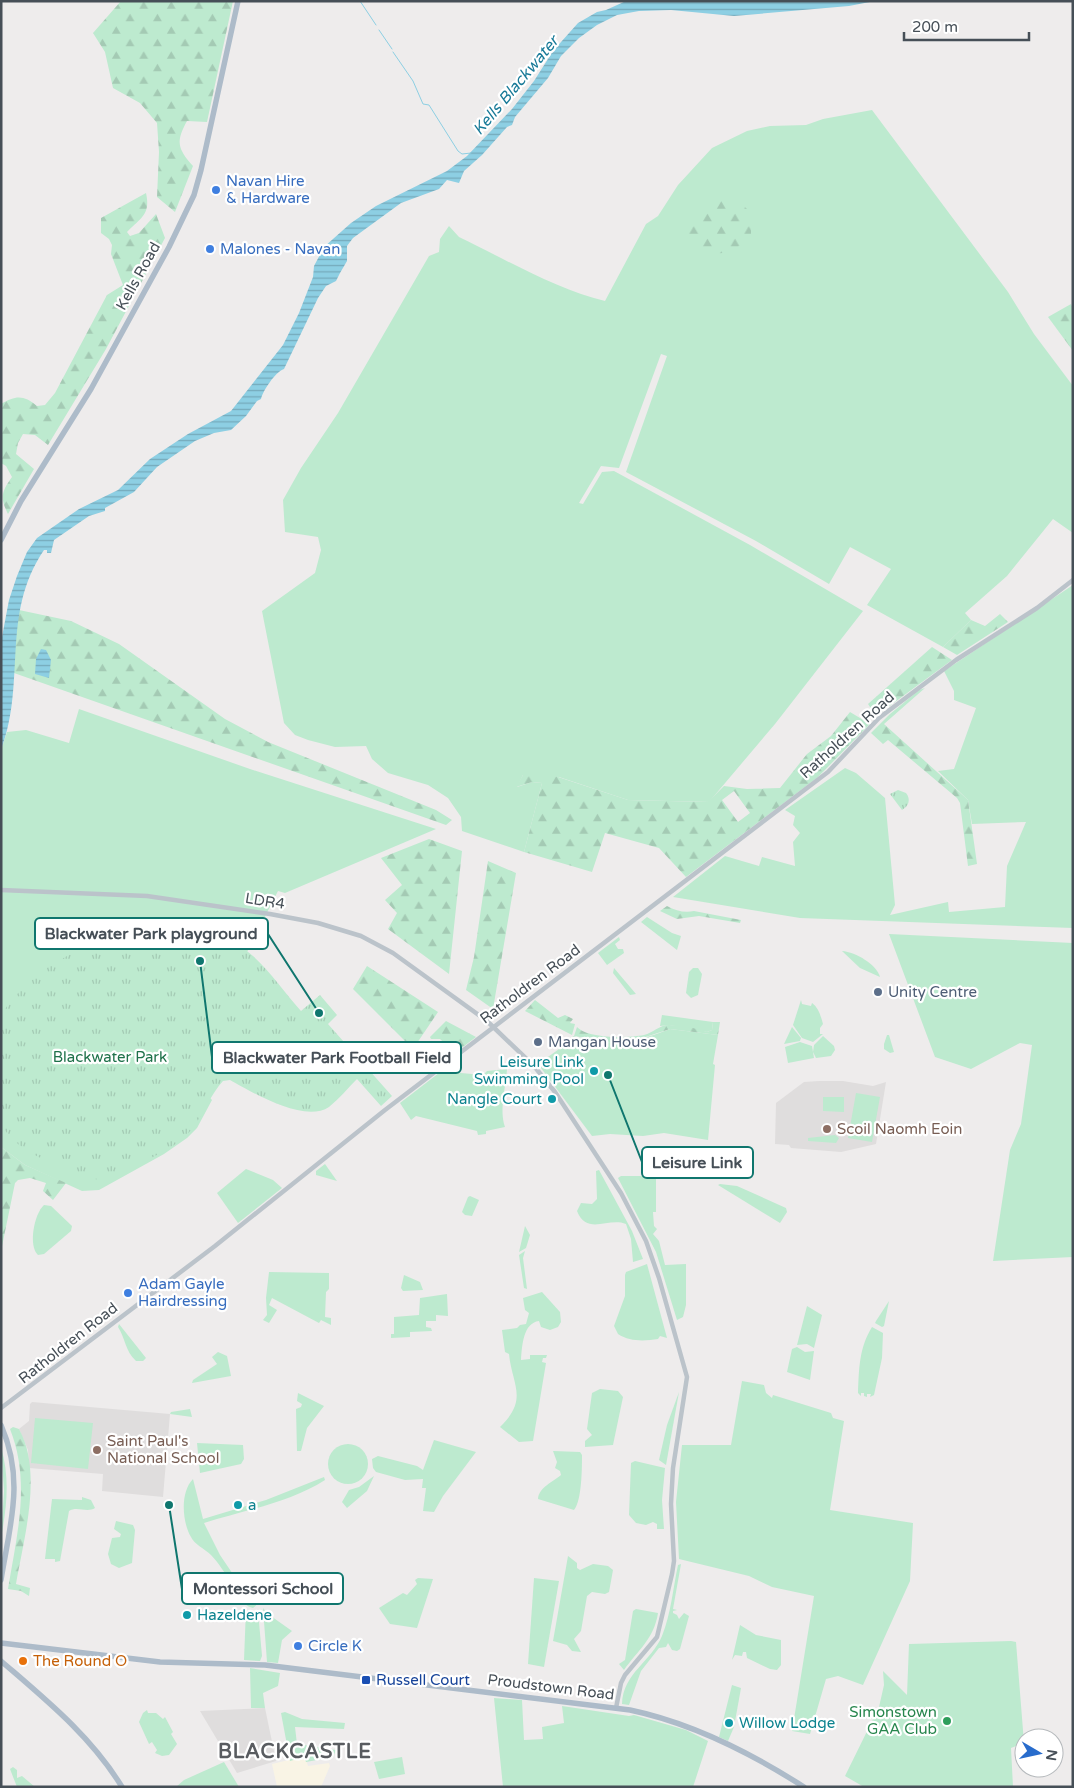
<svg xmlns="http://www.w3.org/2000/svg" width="1074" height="1788" viewBox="0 0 1074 1788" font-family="'Varela Round',sans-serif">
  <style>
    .commercial { fill: #f9f4e5 }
    .education { fill: #dfdddd }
    .grass { fill: #bdeacf }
    .forest { fill: url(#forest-firs); fill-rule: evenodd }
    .park { fill: url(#park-tufts) }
    .water { fill: url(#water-rules) }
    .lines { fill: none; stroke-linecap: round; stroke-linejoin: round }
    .stream { stroke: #8dcfe3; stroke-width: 1 }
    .minor { stroke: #bbc3ca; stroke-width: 4.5 }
    .major { stroke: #adbbc9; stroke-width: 5.5 }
    .shop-dot { fill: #3f7fe0; stroke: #fff; stroke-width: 2 }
    .service-dot { fill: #5c6f8a; stroke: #fff; stroke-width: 2 }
    .culture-dot { fill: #0f9aa8; stroke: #fff; stroke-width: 2 }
    .education-dot { fill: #8d6e63; stroke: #fff; stroke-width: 2 }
    .food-dot { fill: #e8710a; stroke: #fff; stroke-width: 2 }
    .transit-dot { fill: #1a4fb4; stroke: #fff; stroke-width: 2 }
    .leisure-dot { fill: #2e9e5b; stroke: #fff; stroke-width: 2 }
    .labels { text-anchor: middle; stroke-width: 4.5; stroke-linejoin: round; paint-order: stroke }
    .shop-label { font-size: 15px; fill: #366cbe; stroke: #fff; text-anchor: start }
    .street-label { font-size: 15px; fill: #464f57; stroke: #fff }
    .service-label { font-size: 15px; fill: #4e5e75; stroke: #fff; text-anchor: start }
    .park-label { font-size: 15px; fill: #1e714a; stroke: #fff }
    .culture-label { font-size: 15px; fill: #0d838f; stroke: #fff; text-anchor: start }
    .education-label { font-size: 15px; fill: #785e54; stroke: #fff; text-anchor: start }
    .food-label { font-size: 15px; fill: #c56008; stroke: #fff; text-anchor: start }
    .transit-label { font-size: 15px; fill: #164399; stroke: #fff; text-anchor: start }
    .leisure-label { font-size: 15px; fill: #27864d; stroke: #fff; text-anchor: end }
    .water-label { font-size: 16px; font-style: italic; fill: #187a98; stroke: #fff }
    .district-label { font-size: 20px; font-weight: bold; letter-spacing: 1px; fill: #595c60; stroke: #fff }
    .leader { fill: none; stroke: #0f766e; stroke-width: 2 }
    .callout-dot { fill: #0f766e; stroke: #fff; stroke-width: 2 }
    .callout { fill: #fff; stroke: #0f766e; stroke-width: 2 }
    .callout-label { font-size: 16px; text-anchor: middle; font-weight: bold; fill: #464f57 }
  </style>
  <defs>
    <pattern id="forest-firs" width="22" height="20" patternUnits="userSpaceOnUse" patternTransform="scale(1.25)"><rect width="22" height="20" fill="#bdeacf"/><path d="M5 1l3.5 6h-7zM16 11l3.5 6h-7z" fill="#a4cab4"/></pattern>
    <pattern id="park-tufts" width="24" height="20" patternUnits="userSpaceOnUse" patternTransform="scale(1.25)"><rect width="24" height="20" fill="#bdeacf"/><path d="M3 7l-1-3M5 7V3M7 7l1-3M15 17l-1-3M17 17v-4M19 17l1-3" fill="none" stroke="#a4cab4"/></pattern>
    <pattern id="water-rules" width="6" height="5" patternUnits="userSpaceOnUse" patternTransform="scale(1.25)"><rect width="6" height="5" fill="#8dcfe3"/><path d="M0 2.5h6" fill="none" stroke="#75aabb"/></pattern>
  </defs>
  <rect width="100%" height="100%" fill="#eeecec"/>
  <path class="commercial" d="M305,1756L308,1766L329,1763L330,1766L321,1787H277L272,1764Z"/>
  <g class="education">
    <path d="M819,1081H843L873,1086L886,1082L876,1144L841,1152L791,1148L789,1145L775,1144L776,1103L804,1082Z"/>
    <path d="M32,1402L170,1414L163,1497L102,1491L103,1474L29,1468L28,1450L19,1429L29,1421L30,1404Z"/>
    <path d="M265,1708L276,1761L237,1773L200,1711Z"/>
  </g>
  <g class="grass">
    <path d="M872,110L1008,292L1034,334L1073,386V533L1053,519L1007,576L965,613L971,620L943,647L867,605L891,569L850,547L829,584L756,541L626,472L667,356L661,354L619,468L601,466L579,503L583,504L602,472L614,471L750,545L863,611L775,724L709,802L628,800L559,777L523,775L517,787L532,782L542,783L524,852L462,831L461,817L448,798L428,785L388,773L372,759L366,746L335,747L308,740L295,735L284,723L262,611L315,573L321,550L318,537L285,532L283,500L301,468L338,413L429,256L439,252L440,239L449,226L459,237C505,259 557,290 605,301L646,224L658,216L678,185L712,148L747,131L770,126L806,125L823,119Z"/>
    <path d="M1073,585V928L800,918L673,897L725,856L759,866L762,857L795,866L793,842L800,833L793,825L795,816L785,810L845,768L856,773L885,798L895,905L890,915L948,902L949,912L1005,907L1007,866L1026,822L972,824L968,800L938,771L954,769L976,708L954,700V691L944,671Z"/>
    <path d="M79,709L250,769L436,829L285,893L278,891L240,966L196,1083L212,1100L197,1128L187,1138L164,1154L99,1190L82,1191L25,1165L1,1147V750L7,732L26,730L69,743Z"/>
    <path d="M647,917L672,933L681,936L677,950L641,922Z"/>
    <path d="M889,934L1073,943V1257L993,1261L1010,1150L1021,1124L1032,1045L1020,1043L971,1069L935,1057Z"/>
    <path d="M619,937L620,940L615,944L618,949H623L624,953L607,965L598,953Z"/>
    <path d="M842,951C856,952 877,965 880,977L860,968Z"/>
    <path d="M614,968L636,994L630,995L613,973Z"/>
    <path d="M693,968H698L702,974L698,995L691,998L686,993L689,972Z"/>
    <path d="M801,1000L802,1004L811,1006L812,1003C819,1008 821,1017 823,1024L820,1028V1034H823L813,1042L802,1038L793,1025Z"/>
    <path d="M662,1015L713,1022L712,1030L707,1032L670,1025L660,1026Z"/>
    <path d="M792,1027L801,1038L800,1041L784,1044Z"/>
    <path d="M670,1029L718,1035L713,1064L715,1065L708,1140L664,1133L643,1136L610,1134L592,1136L538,1064L569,1042L573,1036C610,1047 634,1043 670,1029Z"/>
    <path d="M887,1035H889L894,1052L890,1053L884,1049V1044Z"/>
    <path d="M823,1036L834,1046L835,1050L831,1056L816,1058L813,1052L814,1045Z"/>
    <path d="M800,1042L812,1046L814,1058L788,1063L785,1047Z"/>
    <path d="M507,1069C506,1087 499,1109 505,1127L486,1131V1134L478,1135L477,1131L416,1116L411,1120L400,1103L439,1073L450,1072L483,1075L487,1071Z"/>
    <path d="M856,1093L880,1097L872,1142L848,1138Z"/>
    <path d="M823,1097H844V1112L823,1111Z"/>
    <path d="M835,1135L839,1138L836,1143L808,1141V1138Z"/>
    <path d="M325,1164L337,1181L316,1175V1171Z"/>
    <path d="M246,1169L273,1180L282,1188L238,1223L217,1193Z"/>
    <path d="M599,1170L632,1231L643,1259L633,1262L631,1239L626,1224C608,1217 587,1236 577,1211L581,1203L592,1204L597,1199L596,1171Z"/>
    <path d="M645,1173H653L656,1177V1212H653L654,1226L657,1229L653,1234L659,1241L665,1265L686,1264V1305L683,1317L677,1320L656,1252L618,1178L621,1176H645Z"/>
    <path d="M720,1184L737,1186L786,1208L787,1212L780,1223L718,1185Z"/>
    <path d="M470,1196L479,1200L472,1216L465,1215L462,1212L468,1197Z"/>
    <path d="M44,1205L51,1206L72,1226L71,1231L44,1254L38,1255C28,1246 34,1214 44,1205Z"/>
    <path d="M525,1226L530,1235L526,1248L519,1252Z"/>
    <path d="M525,1251L523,1258L527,1289L524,1288L519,1255Z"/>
    <path d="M647,1264L667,1338L660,1336L658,1339C645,1341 630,1342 618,1334L614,1326L625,1296V1275L626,1272Z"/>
    <path d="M269,1272L329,1273V1289L326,1292L325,1317L331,1318V1325L321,1320L319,1323L272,1298L269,1305L277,1310L269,1323L263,1320L267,1315L266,1298Z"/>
    <path d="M404,1275L420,1282L423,1290L403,1291L401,1288Z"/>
    <path d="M542,1292L560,1312L561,1322L558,1327L550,1330L541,1327L539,1321C523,1323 522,1346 521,1360L530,1359V1355H547L546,1358H543L542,1362L546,1363L533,1441L519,1442L500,1427C529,1399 512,1385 509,1354L505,1352L502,1330L517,1328L520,1325L526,1324L529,1313L525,1310L523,1298Z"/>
    <path d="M447,1294L448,1316L436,1315V1321H426V1327L431,1328L432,1331L410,1332V1337L391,1338V1334H394V1317L419,1315L420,1298Z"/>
    <path d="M889,1301L884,1326L882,1327L875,1323L876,1321Z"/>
    <path d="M807,1306L822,1315L814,1348L807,1344L797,1345Z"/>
    <path d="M119,1324L146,1358L143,1361H136C125,1351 125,1337 118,1327Z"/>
    <path d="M872,1327L883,1333L882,1358L874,1395L870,1397L871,1394H867V1397L864,1396V1393H861V1396L858,1393C859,1369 859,1348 872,1327Z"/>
    <path d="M797,1347L805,1352L814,1351L810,1380L787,1372L792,1349Z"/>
    <path d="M218,1352L227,1356L231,1376L192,1383L193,1380L217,1364L212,1357Z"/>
    <path d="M742,1381L764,1385L766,1393L772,1398L773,1395L831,1413L833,1418L844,1421L830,1510L913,1523L910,1581L863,1685L838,1676L826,1679L810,1734L792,1731L814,1596L772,1587L749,1576L679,1559L676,1502L682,1445H731Z"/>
    <path d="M600,1389L618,1391L623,1397L613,1445L585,1447V1441L592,1435L587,1429L592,1393Z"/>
    <path d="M679,1392L666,1465L659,1460L667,1425Z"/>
    <path d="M298,1393L324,1406L307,1428L301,1451H297L296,1409L301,1407L302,1404L297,1401Z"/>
    <path d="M190,1409L192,1417L170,1414L171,1412Z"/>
    <path d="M35,1418L93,1423L88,1469L31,1463Z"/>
    <path d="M434,1440L476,1452L443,1496L434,1512L423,1511L426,1488H422L423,1479L405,1480L376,1472L373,1468L372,1459L378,1456L417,1466L423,1470Z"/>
    <path d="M197,1443L243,1445L244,1459L241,1464L200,1473Z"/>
    <circle cx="348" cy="1464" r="20"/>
    <path d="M1,1447C10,1478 7,1506 1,1538L4,1491Z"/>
    <path d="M553,1451L580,1452L582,1455C582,1467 582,1501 574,1510L538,1499C539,1487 553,1482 561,1475L560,1471L555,1468L557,1462Z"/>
    <path d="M635,1461L665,1468L662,1500L664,1529H657V1524L653,1522L646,1525L636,1523L629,1515L631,1463Z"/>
    <path d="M374,1476L367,1491L347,1508L342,1502L349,1490L359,1487Z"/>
    <path d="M324,1477L325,1480C289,1503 245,1510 204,1523L220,1555L247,1595L255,1593L266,1579C267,1588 261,1603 253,1608C240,1605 239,1592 232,1583C225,1574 219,1563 211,1555C205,1549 194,1544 191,1537C182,1522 180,1492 193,1479L203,1519L266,1500Z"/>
    <path d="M82,1497L91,1500L95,1508C87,1513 77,1506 69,1511L60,1561L55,1562V1559H45L52,1499L82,1500Z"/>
    <path d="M116,1521L133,1525L135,1530L132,1563L119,1568L111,1564L108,1554L112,1538L120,1537L121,1534L114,1529Z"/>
    <path d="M568,1556L577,1563V1568L580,1570L593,1564L608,1566L613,1570L609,1592L605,1594L592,1592L587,1596L581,1631L574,1639L581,1652L572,1651L567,1645L553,1641Z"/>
    <path d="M681,1564L673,1609L677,1610L673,1611V1613L677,1615L679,1619L684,1613L689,1616L680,1649L677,1651L672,1650L668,1643L666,1647L659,1648L641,1671L629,1705L622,1704C623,1673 651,1662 662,1636C671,1614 673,1588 678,1565Z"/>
    <path d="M418,1578L433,1579L417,1628L390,1624L379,1608L403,1593L407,1595L417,1584L415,1580Z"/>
    <path d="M534,1578L559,1581L544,1667L528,1664Z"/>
    <path d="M263,1608L268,1614L292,1631L282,1640L278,1663L267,1662Z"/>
    <path d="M246,1609L259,1622L262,1656L260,1661L244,1660Z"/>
    <path d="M636,1609L658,1613C654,1639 638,1650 624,1670L619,1664L625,1660L633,1611Z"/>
    <path d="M740,1625L756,1635L781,1640V1665L777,1670L770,1669L747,1658L746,1652H743L742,1656L735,1655L732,1660Z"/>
    <path d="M1011,1641L1016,1642L1024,1743L1011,1748L1013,1787H864L845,1776L879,1707L884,1685L883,1671L907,1695L909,1644Z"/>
    <path d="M250,1668L280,1673L278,1686L263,1693L265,1708H251Z"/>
    <path d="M732,1685L741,1688L734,1727L728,1741L719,1737Z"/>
    <path d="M494,1698L522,1700L524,1740L543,1739L542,1727L564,1723L562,1706L629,1716L634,1715L686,1730L708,1741L693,1787H503Z"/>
    <path d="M147,1710L148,1713H156L163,1719L165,1717L173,1732L171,1734L177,1744L169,1755L162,1756L155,1753L157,1750L152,1742L149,1744L139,1722L143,1713Z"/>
    <path d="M285,1712L302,1719L345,1723L344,1729L295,1727L297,1744L336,1750L333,1757L306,1762L304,1757L290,1761L281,1713Z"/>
    <path d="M402,1757L405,1774L379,1779L374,1762Z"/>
    <path d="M224,1762L239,1787H176L184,1780Z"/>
    <path d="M13,1767L17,1770V1778L22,1776L35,1787H17L10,1769Z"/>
  </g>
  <g class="forest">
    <path d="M121,1H233L207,122L187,121C176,141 177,148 193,166L175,212L157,197L159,152L157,123L140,103L113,88L105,52L93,33Z"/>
    <path d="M146,193C151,215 140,218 127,232L130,236L139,233L156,214L165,238L106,349L48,445L35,435L23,434L18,443L16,454L34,469L8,514C0,498 1,492 12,477L6,466L1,463V404C16,395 24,395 37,406L45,405L55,393L107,295L123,285L111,254L112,245L109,239L101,233V218Z"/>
    <path d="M726,196L740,202L751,213V235C721,270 697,248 669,225L688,223L694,219L701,206Z"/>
    <path d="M1071,304L1073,309V351L1048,317Z"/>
    <path d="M19,610L71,621L119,644L225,719L268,742L436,810L452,820L446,825L14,673L13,632Z"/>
    <path d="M1000,614L1008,622L957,655L943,647L971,620L985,626Z"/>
    <path d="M932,647L952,660L876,716L868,704Z"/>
    <path d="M925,688L884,724L968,800L977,864L968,866L960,803L957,798L888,740L883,744L871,733L890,714L919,690Z"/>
    <path d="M850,712L870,724L818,777L686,877L659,848L605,833L592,872L524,852L542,783L532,782L516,787L523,775L532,772L546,773L628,800L708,802L724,786L747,789L780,788L807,754L831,736ZM734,791L750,813L738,822L722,800Z"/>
    <path d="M429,839L462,851L449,974L388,929L397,913L385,900L402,885L381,858Z"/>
    <path d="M488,861L516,873L493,1009L466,990L474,957Z"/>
    <path d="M667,906C676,911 685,913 694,911L741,920L740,923L699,916L677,919L660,911Z"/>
    <path d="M367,966L438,1012L413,1049L353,989Z"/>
    <path d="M535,1000L558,1018L565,1015L573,1019L570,1023L575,1024L572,1035L525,1011Z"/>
    <path d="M446,1021L476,1037L455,1053L440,1039H431L430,1037Z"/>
    <path d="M713,1022H720L718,1035L670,1029L627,1043H614L574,1036L577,1027C588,1039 629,1038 644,1035C653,1033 659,1025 669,1025C681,1025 695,1028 707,1032L712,1030Z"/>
    <path d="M1,1147L25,1165L66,1183L53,1200L43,1191L46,1183L30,1178L18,1180L15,1183L1,1251Z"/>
    <path d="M13,1427L19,1429C43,1472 24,1537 16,1584L30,1588L29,1596L21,1591L8,1589C17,1534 31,1482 10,1429Z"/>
  </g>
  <g class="park">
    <path d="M898,790L906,793C911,799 909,806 902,810L890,794Z"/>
    <path d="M150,931C181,931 229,934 253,956C271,972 285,993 301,1011L320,995L337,1015L328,1024L392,1096L381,1106L357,1079C348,1088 339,1099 329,1107C304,1124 252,1092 230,1080L223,1081C211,1094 205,1111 194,1126C180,1146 153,1158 131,1166C121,1170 111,1178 99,1179C85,1181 62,1169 49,1162C32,1154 11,1143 2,1125C0,1116 1,1031 1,1015C34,964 92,938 150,931Z"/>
  </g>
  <g class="water">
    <path d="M626,1H875L849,6L734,16L671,10L639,11L617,15L597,25L579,38L561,56L548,78L515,117L512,125L507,127L482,155L464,171L459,183L447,180L439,189L401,203L353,238L347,246V261L340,273L336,281L326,286L318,298L284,369C275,372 263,391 261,399L257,401L246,416L231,430L214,433L195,441L157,467L134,492L105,508V511L89,516L54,540L51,553H47V550H44C0,615 27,681 1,750L2,637L9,600L17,576L27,552L37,538L79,509L118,490L150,459L188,434L231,411L283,345L299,313L313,277L314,266L324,247L351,223L376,206L447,171L467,156L512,109L534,81L553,51L578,23L597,12L606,10Z"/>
    <path d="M41,649L46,650L51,660L49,678L35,674L36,659Z"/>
  </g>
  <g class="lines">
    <g class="stream">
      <path d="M360,1L376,25"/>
      <path d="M379,30L392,49"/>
      <path d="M393,52L413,81L423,104L429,105L458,151L462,154L471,153"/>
    </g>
    <g class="minor">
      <path d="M1,890L147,896L270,914L318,923L361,936L393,953L487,1021L534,1066L555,1092L621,1193L646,1241L659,1278L687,1377L673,1468L671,1504L674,1561L672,1574L657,1637L625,1675L621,1683L616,1708"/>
      <path d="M1,1408L215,1246L385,1110L828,772L879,718L956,660L1037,608L1073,580"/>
    </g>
    <g class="major">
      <path d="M1,540L21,501L91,389L169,247L194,195L201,170L238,1"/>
      <path d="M1,1425C25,1480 10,1524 1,1580"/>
      <path d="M1,1643L160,1662L265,1665L630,1710C692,1723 751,1753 804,1787"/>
      <path d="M1,1661C45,1699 91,1736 122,1787"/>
    </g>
  </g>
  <g class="shop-dot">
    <circle cx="216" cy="190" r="5"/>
    <circle cx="210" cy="249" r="5"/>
    <circle cx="128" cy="1293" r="5"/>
    <circle cx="298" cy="1646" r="5"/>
  </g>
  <g class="service-dot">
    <circle cx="878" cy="992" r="5"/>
    <circle cx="538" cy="1042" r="5"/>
  </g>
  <g class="culture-dot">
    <circle cx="594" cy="1071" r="5"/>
    <circle cx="552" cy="1099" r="5"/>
    <circle cx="238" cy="1505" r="5"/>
    <circle cx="187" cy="1615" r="5"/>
    <circle cx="729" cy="1723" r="5"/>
  </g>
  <g class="education-dot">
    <circle cx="827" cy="1129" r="5"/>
    <circle cx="97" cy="1450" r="5"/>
  </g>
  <circle class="food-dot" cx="23" cy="1661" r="5"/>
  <rect class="transit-dot" x="361" y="1675" width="10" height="10" rx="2.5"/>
  <circle class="leisure-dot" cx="947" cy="1721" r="5"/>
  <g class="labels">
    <g class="shop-label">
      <text x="226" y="186">Navan Hire<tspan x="226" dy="17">&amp; Hardware</tspan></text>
      <text x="220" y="254">Malones - Navan</text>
      <text x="138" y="1289">Adam Gayle<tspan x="138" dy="17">Hairdressing</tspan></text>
      <text x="308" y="1651">Circle K</text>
    </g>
    <g class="street-label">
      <text transform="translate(138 276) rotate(-61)" y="5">Kells Road</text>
      <text transform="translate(847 735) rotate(-42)" y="5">Ratholdren Road</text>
      <text transform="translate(265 901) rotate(9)" y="5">LDR4</text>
      <text transform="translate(530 984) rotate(-37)" y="5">Ratholdren Road</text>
      <text transform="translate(68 1343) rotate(-38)" y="5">Ratholdren Road</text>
      <text transform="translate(551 1687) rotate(7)" y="5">Proudstown Road</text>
    </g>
    <g class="service-label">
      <text x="888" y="997">Unity Centre</text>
      <text x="548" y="1047">Mangan House</text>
    </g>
    <g class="park-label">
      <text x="110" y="1062">Blackwater Park</text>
    </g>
    <g class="culture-label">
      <text x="584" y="1067" text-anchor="end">Leisure Link<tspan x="584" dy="17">Swimming Pool</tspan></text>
      <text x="542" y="1104" text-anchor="end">Nangle Court</text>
      <text x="248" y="1510">a</text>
      <text x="197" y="1620">Hazeldene</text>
      <text x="739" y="1728">Willow Lodge</text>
    </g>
    <g class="education-label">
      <text x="837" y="1134">Scoil Naomh Eoin</text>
      <text x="107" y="1446">Saint Paul's<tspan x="107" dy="17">National School</tspan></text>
    </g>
    <g class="food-label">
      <text x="33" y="1666">The Round O</text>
    </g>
    <g class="transit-label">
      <text x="376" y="1685">Russell Court</text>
    </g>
    <g class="leisure-label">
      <text x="937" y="1717">Simonstown<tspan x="937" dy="17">GAA Club</tspan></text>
    </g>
    <g class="water-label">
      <text transform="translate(515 85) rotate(-50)" y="6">Kells Blackwater</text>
    </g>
    <g class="district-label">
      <text x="295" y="1758">BLACKCASTLE</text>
    </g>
  </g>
  <path class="leader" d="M319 1013L268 934M200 961L212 1057M608 1075L642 1162M169 1505L182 1589"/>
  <g class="callout-dot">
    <circle cx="319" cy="1013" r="5"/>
    <circle cx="200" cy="961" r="5"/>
    <circle cx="608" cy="1075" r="5"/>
    <circle cx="169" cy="1505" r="5"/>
  </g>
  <g class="callout">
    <rect x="35" y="918" width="233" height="31" rx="5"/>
    <rect x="212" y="1042" width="249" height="31" rx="5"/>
    <rect x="642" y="1147" width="111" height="31" rx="5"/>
    <rect x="182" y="1573" width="161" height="31" rx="5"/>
  </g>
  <g class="callout-label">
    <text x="151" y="939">Blackwater Park playground</text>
    <text x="337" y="1063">Blackwater Park Football Field</text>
    <text x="697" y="1168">Leisure Link</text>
    <text x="263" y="1594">Montessori School</text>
  </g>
  <rect width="1074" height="1788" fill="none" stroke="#464f57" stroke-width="5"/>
  <g transform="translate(1039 1753) rotate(99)"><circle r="24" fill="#ffffff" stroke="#b5b9bc"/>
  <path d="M0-4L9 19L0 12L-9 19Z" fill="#286ccc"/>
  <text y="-8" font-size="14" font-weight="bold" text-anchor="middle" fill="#464f57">N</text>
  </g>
  <path d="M904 32v8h125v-8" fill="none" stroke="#464f57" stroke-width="2.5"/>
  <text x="912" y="32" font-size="15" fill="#464f57" stroke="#ffffff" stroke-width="4" paint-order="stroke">200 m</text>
</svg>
